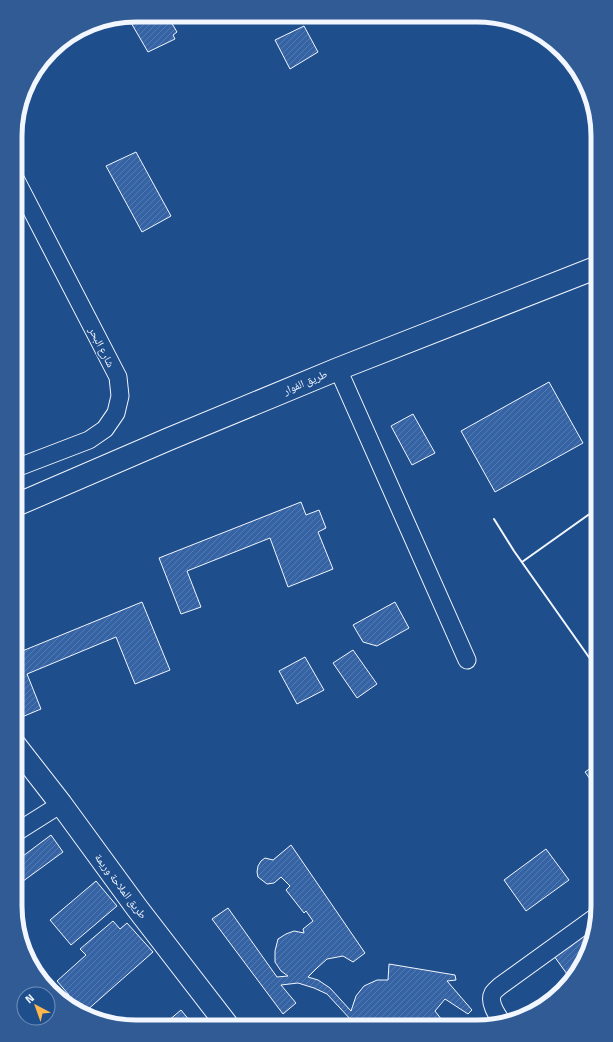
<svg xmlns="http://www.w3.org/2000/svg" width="613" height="1042" viewBox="0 0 613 1042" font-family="'Titillium Web','Noto Naskh Arabic',sans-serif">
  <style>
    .building { fill: url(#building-hatch); stroke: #f2f6ff }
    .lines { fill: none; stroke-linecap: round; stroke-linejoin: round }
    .minor-casing { stroke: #f2f6ff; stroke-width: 19 }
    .tertiary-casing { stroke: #f2f6ff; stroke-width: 24 }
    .minor { stroke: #1f4e8c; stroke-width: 17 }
    .tertiary { stroke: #1f4e8c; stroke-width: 22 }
    .wall { stroke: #f2f6ff; stroke-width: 2 }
    .labels { text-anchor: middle; stroke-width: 3; stroke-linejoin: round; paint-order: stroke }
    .street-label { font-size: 11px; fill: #f2f6ff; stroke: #1f4e8c }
    .rim { fill: none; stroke: #f2f6ff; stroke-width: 5 }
  </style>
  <defs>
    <pattern id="building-hatch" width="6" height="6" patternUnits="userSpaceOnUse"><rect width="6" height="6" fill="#3563a3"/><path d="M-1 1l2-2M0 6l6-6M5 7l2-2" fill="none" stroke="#537ab1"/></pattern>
  </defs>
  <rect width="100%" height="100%" fill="#1f4e8c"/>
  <g class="building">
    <path d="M134,15H167L177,32L173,35L175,39L148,52L130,21Z"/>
    <path d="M304,26L318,52L290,69L275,40Z"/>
    <path d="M136,152L171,216L142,232L106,166Z"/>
    <path d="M549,382L583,443L495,492L461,431Z"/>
    <path d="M413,414L435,453L412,465L391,426Z"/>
    <path d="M301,502L306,515L319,510L326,528L318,532L333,569L288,587L270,538L187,571L201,607L181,614L159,558Z"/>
    <path d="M142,602L170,670L135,684L116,637L27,674L41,709L17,719L15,715V654Z"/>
    <path d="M395,602L409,628L377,646L363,642L353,625Z"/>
    <path d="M353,650L377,684L357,698L333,663Z"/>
    <path d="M305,657L324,690L297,704L279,671Z"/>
    <path d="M598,763V790L585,772Z"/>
    <path d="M51,835L63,852L15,887V862Z"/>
    <path d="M291,845L365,953L353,962L343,956L327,959L317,968L308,977L318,980L330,988L351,1011L356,996L364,986L377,980H388L389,964L455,975L456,980L447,981L472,1010L468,1014L445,999L435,1011L442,1020L432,1027H353L352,1021L327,994L314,988L298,983L281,985L296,1003L283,1014L212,919L228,908L277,977L288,976L281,971L275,962V951L278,939L286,934L294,931L304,933L303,929L313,921L306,911L304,913L286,890L290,886L281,877L274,883L267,884L258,877L257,872L258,866L261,861L265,858L273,860Z"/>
    <path d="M546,849L569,880L526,911L504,880Z"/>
    <path d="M96,881L117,906L71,945L50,920Z"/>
    <path d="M113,921L120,929L127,923L153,952L85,1012L76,1008L72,1003L70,1005L62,1002L69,995L57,981L86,955L80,949Z"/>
    <path d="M595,927L592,945L573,980L572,981L554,956Z"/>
    <path d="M181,1010L194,1026H162Z"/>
    <path d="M329,1020L335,1027H322Z"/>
  </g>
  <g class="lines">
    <defs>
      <g id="minor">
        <path d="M338,369L467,660"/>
        <path d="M16,468L89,440L105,429L116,413L120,396L118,377L16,180"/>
        <path d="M15,833L61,804"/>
        <path d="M502,1022C497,1015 488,1002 493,993C495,990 498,988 500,986L597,916"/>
      </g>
      <g id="tertiary">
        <path d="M16,505L169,439L338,369L598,267"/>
        <path d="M15,745L61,804L137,908L228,1026"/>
      </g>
    </defs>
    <use href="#minor" class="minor-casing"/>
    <use href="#tertiary" class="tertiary-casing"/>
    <use href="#minor" class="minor"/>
    <use href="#tertiary" class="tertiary"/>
    <g class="wall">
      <path d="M590,430L598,440"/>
      <path d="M494,519L514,551L598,670"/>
      <path d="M522,562L598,508"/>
    </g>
  </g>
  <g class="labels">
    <g class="street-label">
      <text transform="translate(102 347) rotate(63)" y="4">شارع البحر</text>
      <text transform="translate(305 382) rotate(-23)" y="4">طريق الفوار</text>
      <text transform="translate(121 886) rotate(53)" y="4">طريق الملاحة وريمة</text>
    </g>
  </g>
  <path d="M0 0H613V1042H0ZM136 22H477A114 114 0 0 1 591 136V906A114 114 0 0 1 477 1020H136A114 114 0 0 1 22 906V136A114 114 0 0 1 136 22Z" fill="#305b95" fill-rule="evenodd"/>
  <path class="rim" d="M136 22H477A114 114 0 0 1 591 136V906A114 114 0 0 1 477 1020H136A114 114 0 0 1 22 906V136A114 114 0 0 1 136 22Z"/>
  <g transform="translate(36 1006) rotate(319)"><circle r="19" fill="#1f4e8c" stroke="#7391ba"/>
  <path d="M0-3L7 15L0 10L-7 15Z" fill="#ffb74d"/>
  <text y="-6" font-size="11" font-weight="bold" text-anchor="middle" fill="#f2f6ff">N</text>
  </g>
</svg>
